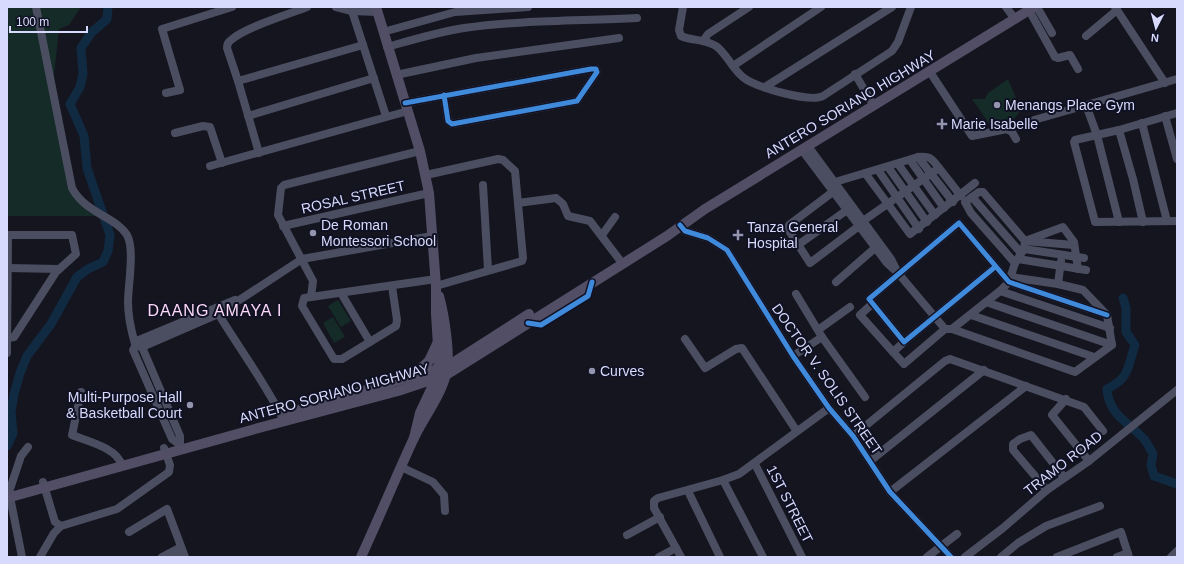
<svg xmlns="http://www.w3.org/2000/svg" width="1184" height="564" viewBox="0 0 1184 564" font-family="Arial,sans-serif">
  <style>
    .green { fill: #142b27 }
    .lines { fill: none; stroke-linecap: round; stroke-linejoin: round }
    .river { stroke: #102a41; stroke-width: 9 }
    .minor { stroke: #4b4e60; stroke-width: 8 }
    .major { stroke: #514e65; stroke-width: 10 }
    .cycleway-casing { stroke: #111124; stroke-width: 8 }
    .cycleway { stroke: #408adc; stroke-width: 5 }
    .poi-dot { fill: #9395af; stroke: #111124; stroke-width: 1.5 }
    .labels { text-anchor: middle; stroke-width: 4; stroke-linejoin: round; paint-order: stroke }
    .street-label { font-size: 14px; fill: #d7dafc; stroke: #111124 }
    .poi-label { font-size: 14px; fill: #d7dafc; stroke: #111124; text-anchor: start }
    .quarter-label { font-size: 16px; letter-spacing: 1px; fill: #fcd9f6; stroke: #111124 }
  </style>
  <rect width="100%" height="100%" fill="#151520"/>
  <g class="green">
    <path d="M7,7H81L69,25L59,29L52,94L72,188L97,216H7Z"/>
    <path d="M1008,79L1021,110L1013,120L990,125L972,99H985L988,93Z"/>
    <path d="M338,300L351,321L341,327L328,306Z"/>
    <path d="M333,317L345,337L334,343L323,323Z"/>
  </g>
  <g class="lines">
    <g class="river">
      <path d="M1123,298L1126,308V332L1135,345C1127,368 1130,378 1107,389C1109,415 1127,421 1143,438C1147,442 1150,449 1153,454L1151,465L1154,476L1177,484"/>
      <path d="M7,446L13,433L11,412L14,394L20,373L27,356L51,324L77,277L88,269L103,262L108,251L110,235L87,168L84,136L70,104L80,87L83,74L81,48L91,33L107,19L108,7"/>
    </g>
    <g class="minor">
      <path d="M36,7L72,188C85,213 116,217 127,235C135,249 128,286 128,302C128,317 131,330 135,344"/>
      <path d="M336,7L352,11L377,12"/>
      <path d="M683,7L679,30L681,36C692,41 705,39 716,46C727,54 733,70 744,78C756,87 810,103 823,96L892,51L898,42L911,7"/>
      <path d="M1006,7L1015,19"/>
      <path d="M1037,7L1052,33"/>
      <path d="M1115,7L1165,83"/>
      <path d="M1029,10L1055,57L1058,58L1070,55L1078,69"/>
      <path d="M352,11L386,116"/>
      <path d="M383,32L455,12L528,7"/>
      <path d="M1086,36L1117,10"/>
      <path d="M703,41L708,34L749,7"/>
      <path d="M387,47C412,40 438,32 464,28C521,20 579,21 637,18"/>
      <path d="M733,66L821,7"/>
      <path d="M930,72L972,136L1007,129L1012,132L1016,139"/>
      <path d="M855,74L874,106"/>
      <path d="M396,75L476,58L619,38"/>
      <path d="M238,81L363,45"/>
      <path d="M765,87L892,7"/>
      <path d="M166,93L180,90L162,29L232,7"/>
      <path d="M405,103L591,69H596L597,72L577,101L452,124L448,121L444,95"/>
      <path d="M1086,105L1097,135L1119,222"/>
      <path d="M1177,113L1119,130L1075,140L1074,142L1095,222L1177,221"/>
      <path d="M248,116L374,78"/>
      <path d="M1165,116L1177,159"/>
      <path d="M1034,120L1177,79"/>
      <path d="M1142,123L1167,221"/>
      <path d="M1119,130L1133,179L1143,222"/>
      <path d="M175,133L203,126L210,127L222,163"/>
      <path d="M808,146L891,259L896,269"/>
      <path d="M802,150L887,263L898,273L945,329"/>
      <path d="M259,153L238,81L227,48C227,45 228,42 231,40C246,27 287,15 307,7"/>
      <path d="M918,157L953,202"/>
      <path d="M910,160L944,208"/>
      <path d="M898,164L935,215"/>
      <path d="M210,166L408,111"/>
      <path d="M888,167L927,222"/>
      <path d="M939,168L961,196"/>
      <path d="M878,170L919,229"/>
      <path d="M426,175L498,159L503,160L515,171L523,258L522,261L436,286"/>
      <path d="M835,182L865,173L910,234L975,183"/>
      <path d="M483,185L488,270"/>
      <path d="M834,191L789,225L788,229L810,263L859,226L863,221L939,168C931,158 931,156 918,157L865,173"/>
      <path d="M972,197L979,192H983L1025,241L1074,245"/>
      <path d="M518,203L556,198L563,204L568,216L590,221L619,259"/>
      <path d="M680,225L685,231L708,238L727,250L793,356L829,408L853,436L890,492L951,557"/>
      <path d="M283,226L429,193"/>
      <path d="M7,235H72L76,254L56,272L14,337L8,338"/>
      <path d="M602,235L615,217"/>
      <path d="M798,245L847,210"/>
      <path d="M1024,249L1084,258"/>
      <path d="M1018,259L1086,270"/>
      <path d="M1015,263L971,213L965,202L972,197L1021,253"/>
      <path d="M995,267L904,342L869,299L959,223L1009,282L1107,315"/>
      <path d="M8,268L59,269"/>
      <path d="M836,282L875,248"/>
      <path d="M1058,284L1061,261"/>
      <path d="M392,286L397,320L396,326L342,359H334L302,306L304,298L436,279"/>
      <path d="M1000,291L1110,328"/>
      <path d="M341,293L370,342"/>
      <path d="M796,294L822,337L865,397"/>
      <path d="M311,297L313,281L278,215L281,188L284,185L420,151"/>
      <path d="M986,302L1112,345"/>
      <path d="M872,304L860,315L893,352"/>
      <path d="M216,310C238,347 265,382 284,421"/>
      <path d="M971,315L1094,357"/>
      <path d="M952,329L1075,372L1112,345L1107,315L1083,290L1058,284L1010,277"/>
      <path d="M818,330L850,307"/>
      <path d="M685,339L705,368L736,349L742,348L796,430"/>
      <path d="M904,342L893,352L904,364L945,329H952L1000,291L1009,282L1015,263L1024,249L1025,241L1063,227L1074,242L1078,269"/>
      <path d="M137,346L142,347L180,436V447"/>
      <path d="M142,347L218,314L302,259L432,236"/>
      <path d="M7,353L8,235"/>
      <path d="M793,356L822,337"/>
      <path d="M81,392L72,435C87,441 118,448 122,466"/>
      <path d="M1066,399L1052,415L1089,461"/>
      <path d="M853,436L945,361L950,359L1084,407L1103,431"/>
      <path d="M179,444L172,439L133,350L139,340L235,300"/>
      <path d="M870,461L984,370"/>
      <path d="M755,464L802,557"/>
      <path d="M401,467L433,482L444,495L445,511"/>
      <path d="M723,480L763,557"/>
      <path d="M43,482L55,522L61,526"/>
      <path d="M1047,490L1013,450V444L1020,439L1031,435L1064,477"/>
      <path d="M688,491L720,557"/>
      <path d="M890,492L1026,386"/>
      <path d="M129,532L167,509L185,557"/>
      <path d="M627,535L660,517"/>
      <path d="M22,557L9,492L21,456L28,447"/>
      <path d="M40,557L54,533L61,526L117,509L169,472L170,465L164,448"/>
      <path d="M162,557L181,547"/>
      <path d="M176,557L183,553"/>
      <path d="M659,557L676,548"/>
      <path d="M681,557L654,508V501L658,498L723,480L739,474L829,408"/>
      <path d="M927,557L957,534"/>
      <path d="M965,557L1003,528L1047,490L1089,461L1177,390"/>
      <path d="M1001,557L1018,543L1046,526L1100,506"/>
      <path d="M1057,557L1121,532L1129,557"/>
      <path d="M1117,557L1128,553"/>
      <path d="M1171,557L1177,551"/>
    </g>
    <g class="major">
      <path d="M376,7L420,151L429,193L436,286V314L439,362L436,379L420,413L414,438"/>
      <path d="M415,374L429,361L437,344"/>
      <path d="M288,413L448,366L529,314"/>
      <path d="M7,498L255,429L398,391L446,375L667,236L705,209L1034,7"/>
      <path d="M361,557C379,518 395,479 413,440C423,418 440,398 446,374C451,356 444,314 439,296"/>
    </g>
    <defs>
      <g id="cycleway">
        <path d="M405,103L591,69H596L597,72L577,101L452,124L448,121L444,95"/>
        <path d="M680,225L685,231L708,238L727,250L793,356L829,408L853,436L890,492L951,557"/>
        <path d="M995,267L904,342L869,299L959,223L1009,282L1107,315"/>
        <path d="M528,323L541,325L588,296L592,282"/>
      </g>
    </defs>
    <use href="#cycleway" class="cycleway-casing"/>
    <use href="#cycleway" class="cycleway"/>
  </g>
  <g class="poi-dot">
    <circle cx="997" cy="105" r="4"/>
    <path d="M940 118h4v4h4v4h-4v4h-4v-4h-4v-4h4z"/>
    <circle cx="313" cy="233" r="4"/>
    <path d="M736 229h4v4h4v4h-4v4h-4v-4h-4v-4h4z"/>
    <circle cx="592" cy="371" r="4"/>
    <circle cx="190" cy="405" r="4"/>
  </g>
  <g class="labels">
    <g class="street-label">
      <text transform="translate(850 104) rotate(-31)" y="5">ANTERO SORIANO HIGHWAY</text>
      <text transform="translate(353 197) rotate(-13)" y="5">ROSAL STREET</text>
      <text transform="translate(827 379) rotate(55)" y="5">DOCTOR V. SOLIS STREET</text>
      <text transform="translate(334 393) rotate(-15)" y="5">ANTERO SORIANO HIGHWAY</text>
      <text transform="translate(1063 463) rotate(-38)" y="5">TRAMO ROAD</text>
      <text transform="translate(790 504) rotate(63)" y="5">1ST STREET</text>
    </g>
    <g class="poi-label">
      <text x="1005" y="110">Menangs Place Gym</text>
      <text x="951" y="129">Marie Isabelle</text>
      <text x="321" y="230">De Roman<tspan x="321" dy="16">Montessori School</tspan></text>
      <text x="747" y="232">Tanza General<tspan x="747" dy="16">Hospital</tspan></text>
      <text x="600" y="376">Curves</text>
      <text x="182" y="402" text-anchor="end">Multi-Purpose Hall<tspan x="182" dy="16">&amp; Basketball Court</tspan></text>
    </g>
    <g class="quarter-label">
      <text x="215" y="316">DAANG AMAYA I</text>
    </g>
  </g>
  <rect width="1184" height="564" fill="none" stroke="#d7dafc" stroke-width="16"/>
  <g transform="translate(1156 28) rotate(186)" stroke="#111124" stroke-width="3" paint-order="stroke">
  <path d="M0-3L7 15L0 10L-7 15Z" fill="#d7dafc"/>
  <text y="-6" font-size="11" font-weight="bold" text-anchor="middle" fill="#d7dafc">N</text>
  </g>
  <path d="M10 26v6h77v-6" fill="none" stroke="#d7dafc" stroke-width="2"/>
  <text x="16" y="26" font-size="12" fill="#d7dafc" stroke="#111124" stroke-width="3" paint-order="stroke">100 m</text>
</svg>
